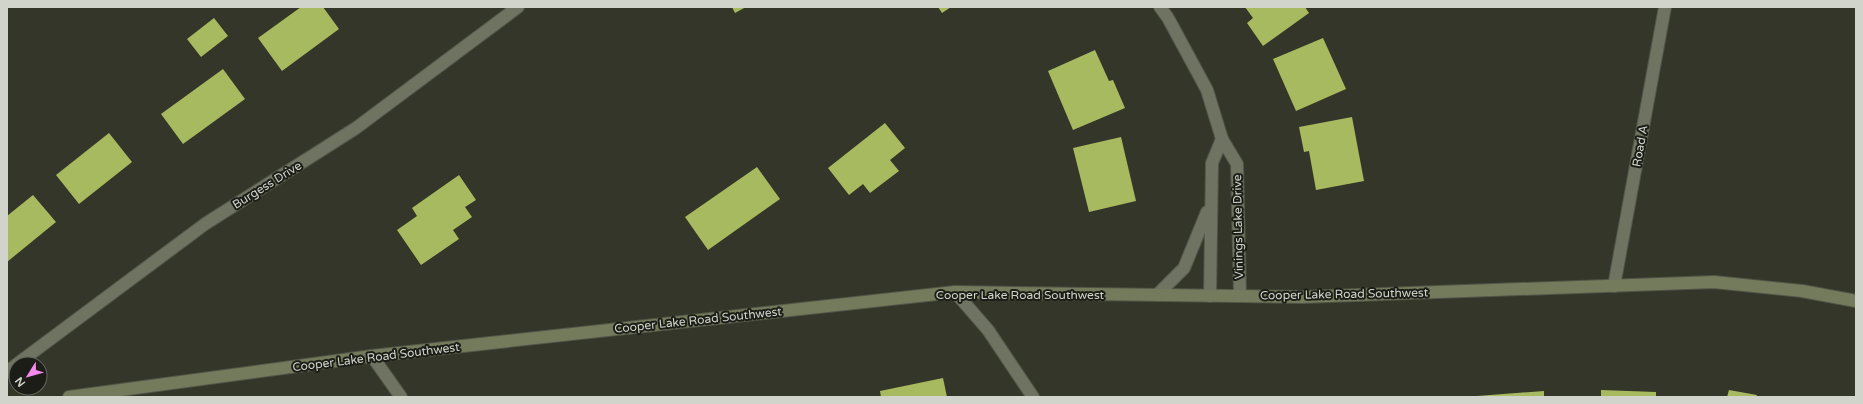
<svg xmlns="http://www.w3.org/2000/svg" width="1863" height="404" viewBox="0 0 1863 404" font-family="'Varela Round',sans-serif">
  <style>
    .building { fill: #a7ba5f }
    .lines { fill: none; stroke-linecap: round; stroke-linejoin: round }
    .street-casing { stroke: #525548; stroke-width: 14 }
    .secondary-casing { stroke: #525548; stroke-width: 14 }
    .street { stroke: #6e7362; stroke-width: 12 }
    .secondary { stroke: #747b5c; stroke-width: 12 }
    .labels { text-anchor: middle; stroke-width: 4; stroke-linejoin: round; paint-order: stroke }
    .street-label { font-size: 12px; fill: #d1d4cb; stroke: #1b1d16 }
  </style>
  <rect width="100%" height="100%" fill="#333628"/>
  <g class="building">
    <path d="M301,7H323L339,29L282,71L258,38Z"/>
    <path d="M732,7H746L735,13Z"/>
    <path d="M938,7H951L942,13Z"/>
    <path d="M1245,7H1305L1309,13L1263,46L1247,23L1253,18Z"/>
    <path d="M214,18L228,36L201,57L187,39Z"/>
    <path d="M1323,38L1346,89L1296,111L1273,59Z"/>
    <path d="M1095,50L1109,81L1113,80L1125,108L1073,130L1048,71Z"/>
    <path d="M223,69L245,99L183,144L161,114Z"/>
    <path d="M1352,117L1364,181L1316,190L1309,151L1304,152L1299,127Z"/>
    <path d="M885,123L905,148L890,160L899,171L870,193L863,184L849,195L828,168Z"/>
    <path d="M109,133L132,162L79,204L56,175Z"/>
    <path d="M1121,137L1136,201L1089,212L1073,148Z"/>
    <path d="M757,167L780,199L708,250L685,217Z"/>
    <path d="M459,175L476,200L465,207L472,217L453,230L459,239L421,265L397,230L417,216L412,208Z"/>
    <path d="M33,195L56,222L7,262V216Z"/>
    <path d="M943,378L947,397H881L880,391Z"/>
    <path d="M1601,390L1656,392V397H1601Z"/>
    <path d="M1729,390L1757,395L1756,397H1727Z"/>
    <path d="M1544,391V397H1477V396Z"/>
  </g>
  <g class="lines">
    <defs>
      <g id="street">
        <path d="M1160,7L1168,18L1207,90L1222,139L1237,164L1240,295"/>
        <path d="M1614,286L1665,7"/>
        <path d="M955,292L988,330L1033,397"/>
        <path d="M1157,295L1184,268L1207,212"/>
        <path d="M1210,296L1212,163L1222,139"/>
        <path d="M372,356L401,397"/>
        <path d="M17,364L205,224L356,128L518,7"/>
        <path d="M7,372L16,365"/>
      </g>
      <path id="secondary" d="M69,397L372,356L955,292L1302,297L1714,282L1802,291L1856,301"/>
    </defs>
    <use href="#street" class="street-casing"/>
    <use href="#secondary" class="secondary-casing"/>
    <use href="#street" class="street"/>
    <use href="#secondary" class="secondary"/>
  </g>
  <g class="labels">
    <g class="street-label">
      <text transform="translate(1640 146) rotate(-80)" y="4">Road A</text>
      <text transform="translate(267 185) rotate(-32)" y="4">Burgess Drive</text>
      <text transform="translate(1238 227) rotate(-91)" y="4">Vinings Lake Drive</text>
      <text transform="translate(1344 294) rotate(-1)" y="4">Cooper Lake Road Southwest</text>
      <text x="1020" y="299">Cooper Lake Road Southwest</text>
      <text transform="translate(698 320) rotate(-6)" y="4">Cooper Lake Road Southwest</text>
      <text transform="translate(376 357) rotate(-7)" y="4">Cooper Lake Road Southwest</text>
    </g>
  </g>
  <rect width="1863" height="404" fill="none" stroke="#d1d4cb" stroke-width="16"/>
  <g transform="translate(28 376) rotate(233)"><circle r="19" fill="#1b1d16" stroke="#64665e"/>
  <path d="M0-3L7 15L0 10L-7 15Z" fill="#f589ef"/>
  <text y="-6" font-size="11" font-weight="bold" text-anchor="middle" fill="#d1d4cb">N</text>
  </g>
</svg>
